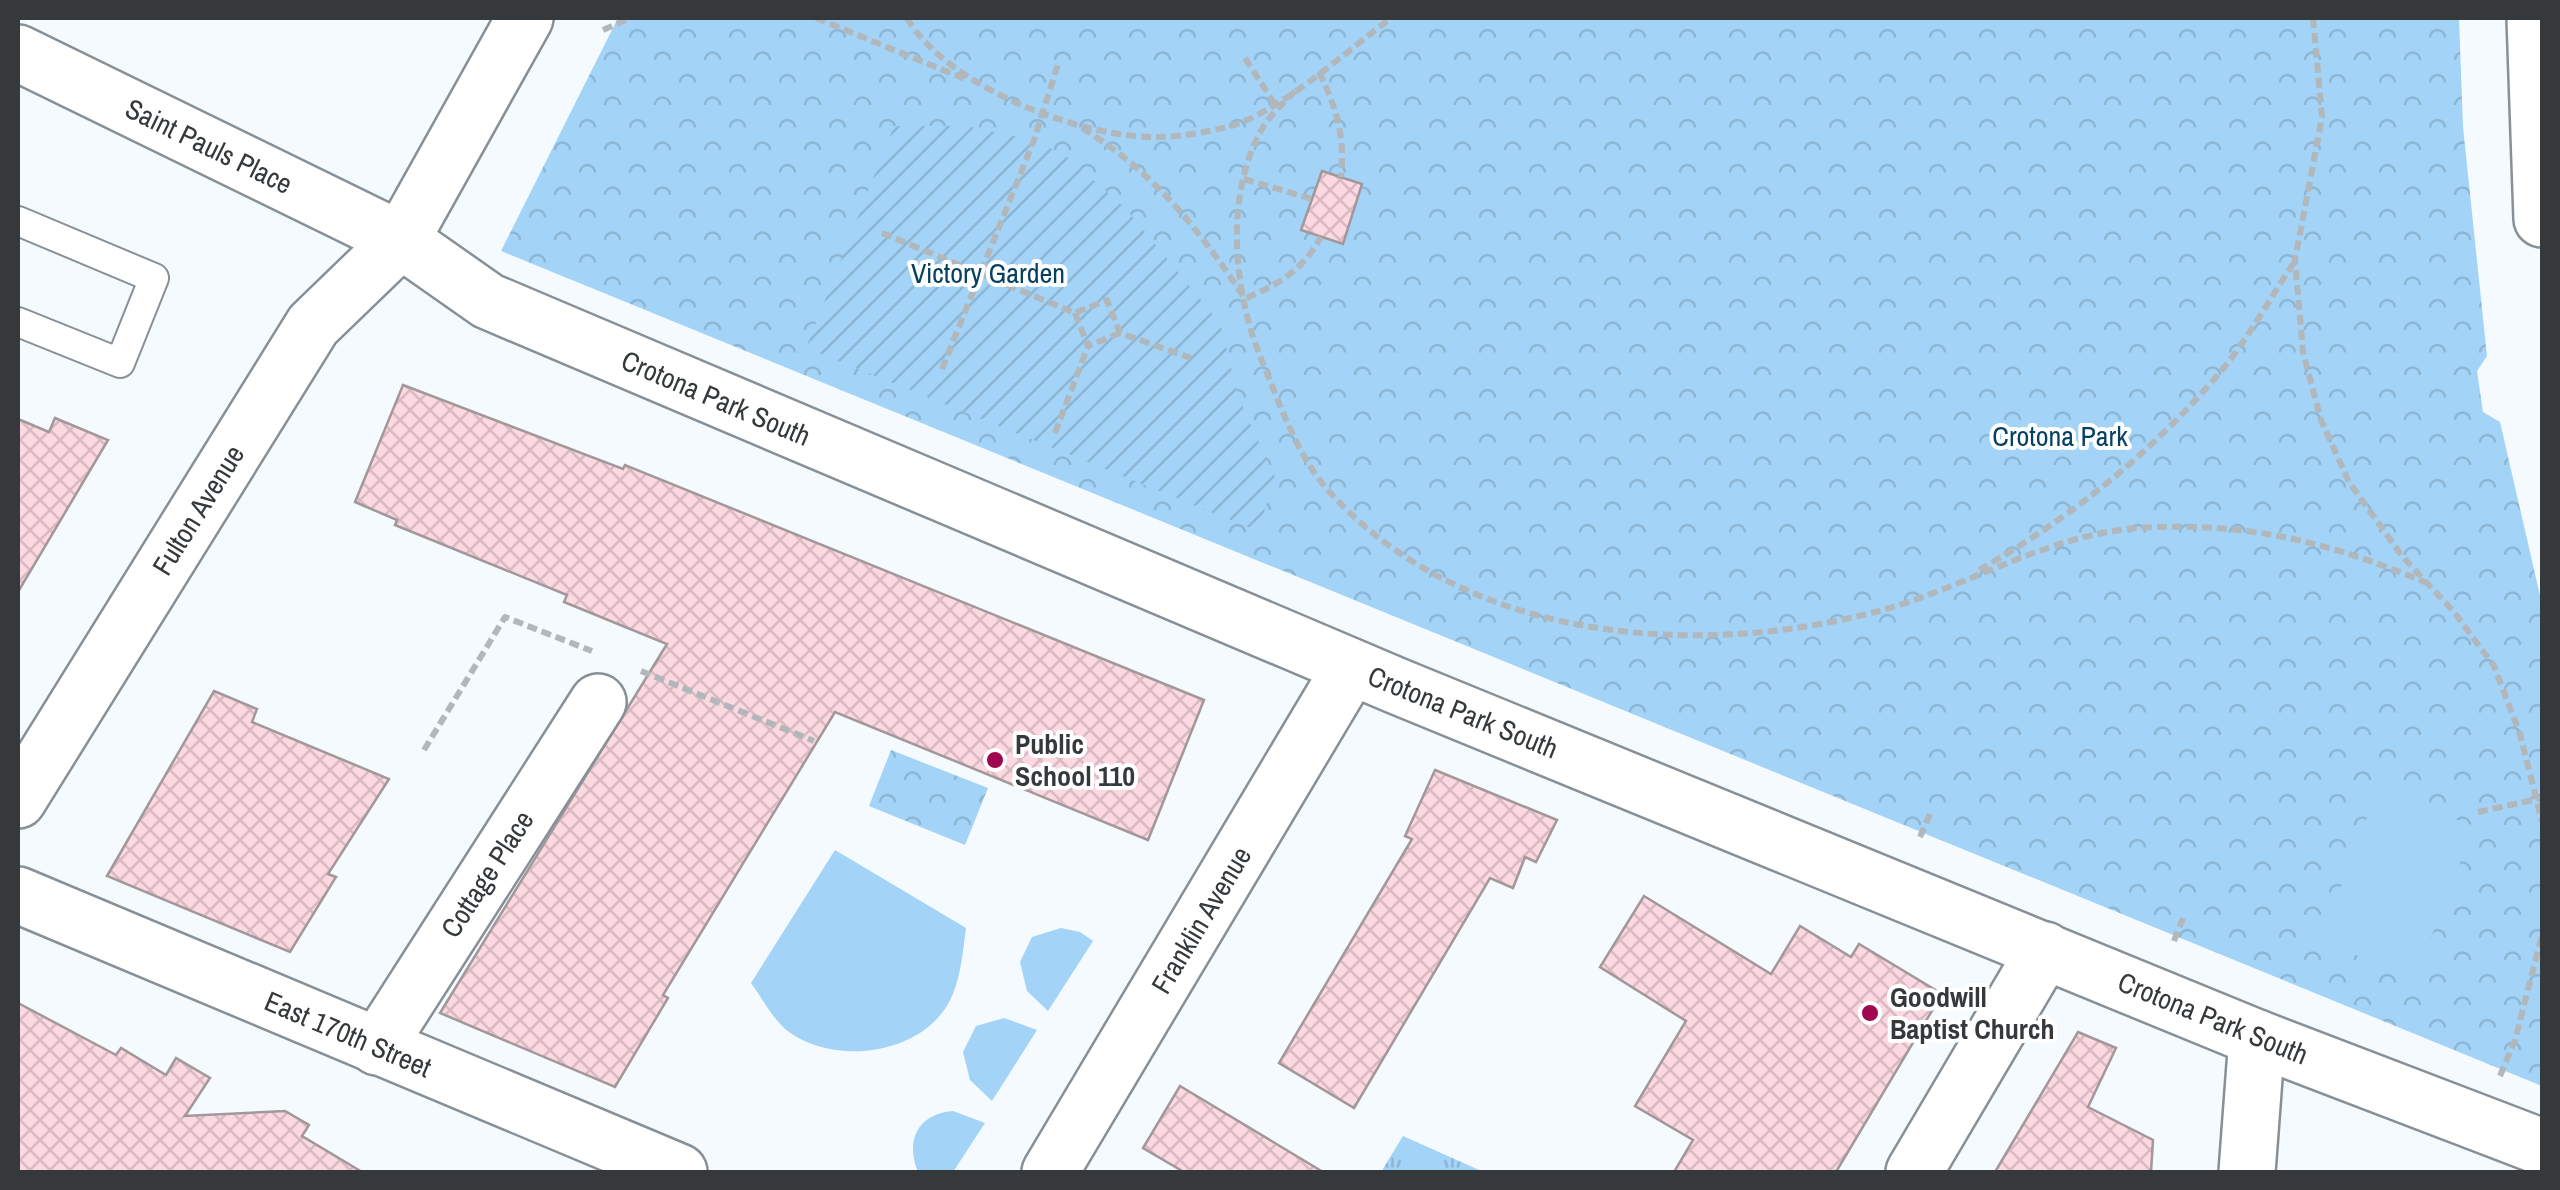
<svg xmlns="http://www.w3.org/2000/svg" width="2560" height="1190" viewBox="0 0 2560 1190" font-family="'Archivo Narrow',sans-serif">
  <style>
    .grass { fill: url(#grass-tufts) }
    .park { fill: url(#park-crowns) }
    .garden { fill: url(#garden-furrows) }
    .pitch { fill: #a3d3f6 }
    .building { fill: url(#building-cross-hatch); stroke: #a29799; stroke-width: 2.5 }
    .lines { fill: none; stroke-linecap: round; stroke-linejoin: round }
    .service-casing { stroke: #889097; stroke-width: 32 }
    .minor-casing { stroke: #889097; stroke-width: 60 }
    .tertiary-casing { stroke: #889097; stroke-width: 60 }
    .path { stroke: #b1b7ba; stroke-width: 6; stroke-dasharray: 10 5; stroke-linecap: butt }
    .service { stroke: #fff; stroke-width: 28 }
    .minor { stroke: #fff; stroke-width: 55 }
    .tertiary { stroke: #fff; stroke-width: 55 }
    .poi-dot { fill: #9f084f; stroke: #fff; stroke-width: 4 }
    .labels { text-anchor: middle; stroke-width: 8; stroke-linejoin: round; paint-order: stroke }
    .street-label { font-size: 28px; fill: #35393b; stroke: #fff }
    .park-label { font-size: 28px; fill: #064161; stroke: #fff }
    .poi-label { font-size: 28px; font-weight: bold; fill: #35393b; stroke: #fff; text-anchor: start }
  </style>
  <defs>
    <pattern id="grass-tufts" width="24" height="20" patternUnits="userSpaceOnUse" patternTransform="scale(2.5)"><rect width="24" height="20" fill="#a3d3f6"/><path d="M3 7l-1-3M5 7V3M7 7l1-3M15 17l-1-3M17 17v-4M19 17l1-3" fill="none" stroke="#8db6d4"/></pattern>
    <pattern id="park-crowns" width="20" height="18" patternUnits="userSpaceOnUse" patternTransform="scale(2.5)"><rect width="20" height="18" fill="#a3d3f6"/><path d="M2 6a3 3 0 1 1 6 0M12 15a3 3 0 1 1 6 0" fill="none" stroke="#8db6d4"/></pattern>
    <pattern id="garden-furrows" width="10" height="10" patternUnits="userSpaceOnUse" patternTransform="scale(2.5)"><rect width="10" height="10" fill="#a3d3f6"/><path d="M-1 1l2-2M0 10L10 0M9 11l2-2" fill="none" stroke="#8db6d4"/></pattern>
    <pattern id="building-cross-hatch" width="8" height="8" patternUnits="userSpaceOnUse" patternTransform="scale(2.5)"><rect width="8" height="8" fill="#fcd8e1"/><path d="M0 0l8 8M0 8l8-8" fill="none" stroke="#d9bac2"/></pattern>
  </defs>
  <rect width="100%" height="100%" fill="#f4fafe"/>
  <path class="grass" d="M1403,1136L1479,1170L1478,1172H1381Z"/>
  <g class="park">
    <path d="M618,18H2459L2463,127L2487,356L2477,371L2483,412L2500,422L2542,604V1086L501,251Z"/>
    <path d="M891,750L988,788L965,845L869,806Z"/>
  </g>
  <path class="garden" d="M894,126H966L1034,140L1067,157L1127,210L1220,323L1239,399L1275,477L1258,531L806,348Z"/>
  <g class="pitch">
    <path d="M2378,789L2474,826L2415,978L2320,941Z"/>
    <path d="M835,850L966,928C963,950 961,975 952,996C927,1054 837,1067 789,1032C772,1019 763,999 751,983Z"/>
    <path d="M1061,928L1080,932L1093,941L1048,1011L1027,991L1020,962L1032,937Z"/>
    <path d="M1004,1018L1037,1030L992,1101L970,1080L963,1052L976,1026Z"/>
    <path d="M953,1111L985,1123L953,1172H918C905,1141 917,1114 953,1111Z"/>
  </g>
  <g class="building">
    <path d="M1322,171L1362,184L1343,244L1301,230Z"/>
    <path d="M403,385L623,469L625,465L1204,700L1148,840L835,712L663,995L668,998L615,1087L440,1013L667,644L564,602L567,595L395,525L397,520L355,502Z"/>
    <path d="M55,418L108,440L18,592V419L49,432Z"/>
    <path d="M214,691L257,709L252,722L389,779L328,874L336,877L290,952L107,876Z"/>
    <path d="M1435,770L1557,820L1536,862L1525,857L1513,888L1490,878L1354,1108L1279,1063L1412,839L1405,836Z"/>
    <path d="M1644,896L1771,974L1800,926L1851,957L1859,944L1942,994L1836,1172H1674L1693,1140L1635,1106L1686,1021L1600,967Z"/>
    <path d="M18,1003L116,1055L121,1048L166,1075L176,1058L210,1078L185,1116L285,1111L309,1125L302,1136L362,1172H18Z"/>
    <path d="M2078,1032L2116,1048L2088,1107L2153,1140L2151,1172H1995Z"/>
    <path d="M1180,1086L1323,1172H1184L1143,1148Z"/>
  </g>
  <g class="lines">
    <defs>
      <path id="service" d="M18,221L154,278L120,363L18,322"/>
      <g id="minor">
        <path d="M18,53L401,240L488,301L1397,686L2257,1038L2542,1147"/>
        <path d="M18,800L313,325L401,240L525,18"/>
        <path d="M18,895L679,1172"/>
        <path d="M377,1047L598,702"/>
        <path d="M1050,1172L1351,667"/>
        <path d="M1914,1172L2045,950"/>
        <path d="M2247,1172L2257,1038"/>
      </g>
      <path id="tertiary" d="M2535,18L2542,219"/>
    </defs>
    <use href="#service" class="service-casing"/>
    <use href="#minor" class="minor-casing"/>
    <use href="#tertiary" class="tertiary-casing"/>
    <g class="path">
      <path d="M816,18L965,79"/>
      <path d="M907,18C946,86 1082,139 1159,137C1180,137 1207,132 1227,127C1277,115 1348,50 1391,18"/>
      <path d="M2313,18L2322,117L2295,260L2303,352L2321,420L2349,482L2402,556L2454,612L2494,666L2520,734L2542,822"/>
      <path d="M603,30L630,18"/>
      <path d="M1245,58L1274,103"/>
      <path d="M1319,72C1337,109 1345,136 1341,177"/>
      <path d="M1295,91C1285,102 1271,114 1263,127C1224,194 1233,292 1262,361C1279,402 1297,455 1327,489C1459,639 1687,660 1871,613C1961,591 2044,535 2138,528C2245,521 2329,542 2427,583"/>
      <path d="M1082,128C1154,172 1199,229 1245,299C1280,283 1302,271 1321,237"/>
      <path d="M1244,179L1312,199"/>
      <path d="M882,233L1075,313L1107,300L1120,333L1191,358"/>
      <path d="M1075,313L1088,346L1120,333"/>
      <path d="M942,369L1034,140L1059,61"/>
      <path d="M1055,433L1088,346"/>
      <path d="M1979,570C2071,518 2153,452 2222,370C2249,337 2271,297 2295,261"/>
      <path d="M641,671L814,741"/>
      <path d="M424,750L505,617L592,651"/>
      <path d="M2478,812L2542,798"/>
      <path d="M1920,837L1930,814"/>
      <path d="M2174,941L2183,918"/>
      <path d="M2500,1076L2515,1040L2542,935"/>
    </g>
    <use href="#service" class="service"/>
    <use href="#minor" class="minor"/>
    <use href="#tertiary" class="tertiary"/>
  </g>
  <g class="poi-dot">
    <circle cx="995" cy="760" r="10"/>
    <circle cx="1870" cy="1013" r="10"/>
  </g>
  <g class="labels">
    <g class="street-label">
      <text transform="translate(209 146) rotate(26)" y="10">Saint Pauls Place</text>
      <text transform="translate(716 398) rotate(23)" y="10">Crotona Park South</text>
      <text transform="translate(198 510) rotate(-58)" y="10">Fulton Avenue</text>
      <text transform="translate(1463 712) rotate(22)" y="10">Crotona Park South</text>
      <text transform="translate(487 874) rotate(-57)" y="10">Cottage Place</text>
      <text transform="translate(1201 920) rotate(-59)" y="10">Franklin Avenue</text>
      <text transform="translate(2213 1018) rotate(22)" y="10">Crotona Park South</text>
      <text transform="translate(348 1034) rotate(23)" y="10">East 170th Street</text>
    </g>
    <g class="park-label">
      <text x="988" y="283">Victory Garden</text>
      <text x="2060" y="446">Crotona Park</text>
    </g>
    <g class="poi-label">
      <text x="1015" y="754">Public<tspan x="1015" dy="32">School 110</tspan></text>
      <text x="1890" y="1007">Goodwill<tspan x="1890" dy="32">Baptist Church</tspan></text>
    </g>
  </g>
  <rect width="2560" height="1190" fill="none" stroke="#35393b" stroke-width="40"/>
</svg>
